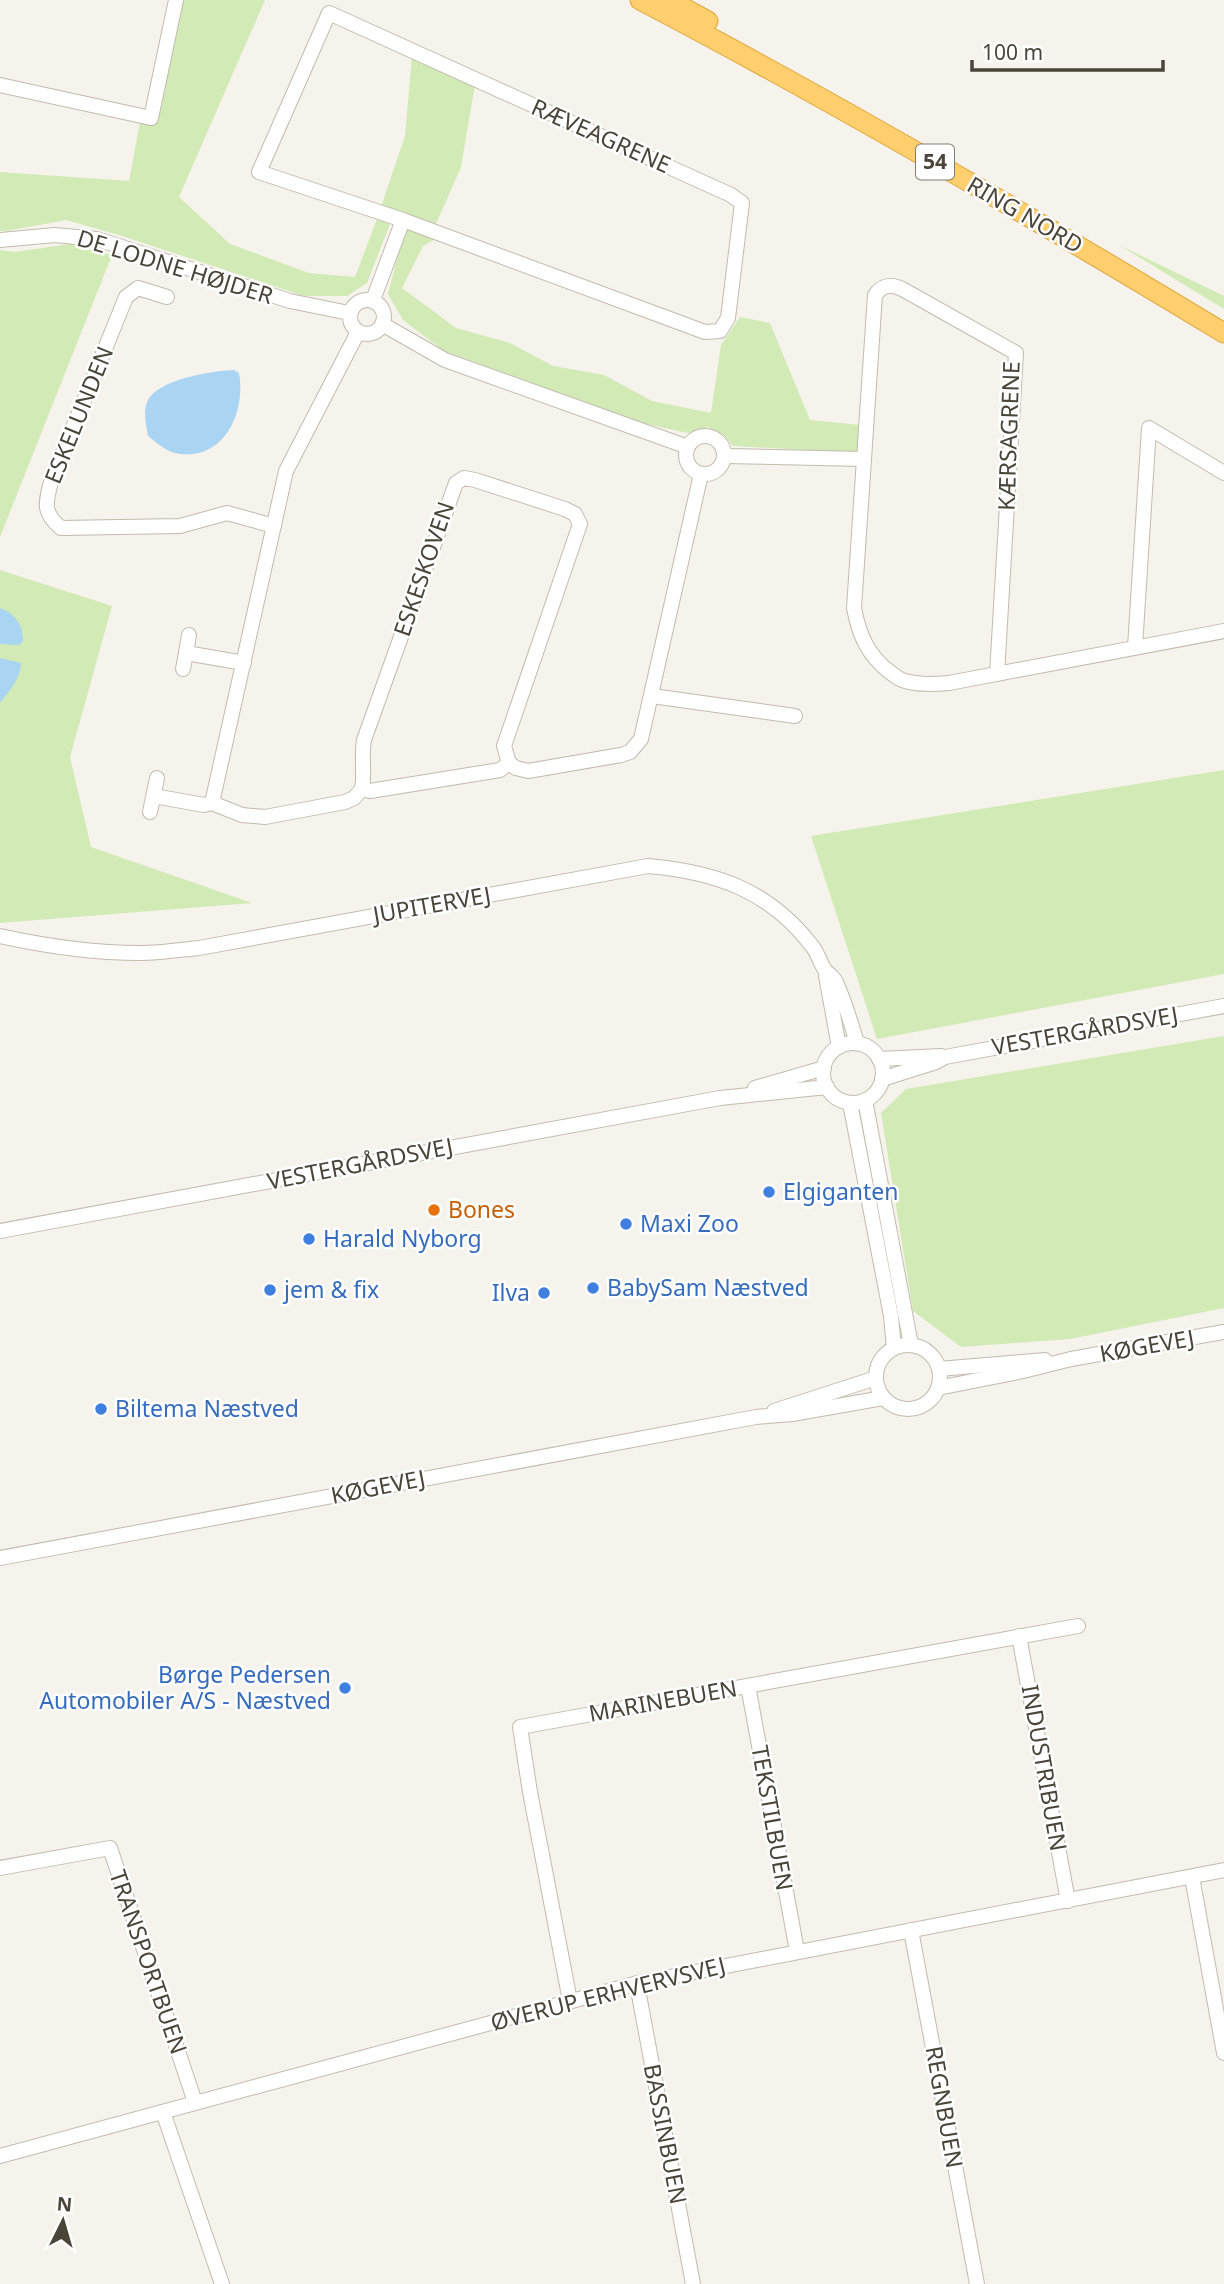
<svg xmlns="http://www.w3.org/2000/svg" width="1224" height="2284" viewBox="0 0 1224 2284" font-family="'Noto Sans',sans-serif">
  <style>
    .green { fill: #d2eab5 }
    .water { fill: #a9d4f2 }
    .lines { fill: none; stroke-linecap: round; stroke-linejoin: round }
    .minor-casing { stroke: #c2bbae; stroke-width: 16 }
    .highway-casing { stroke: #e0a43c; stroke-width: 21 }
    .minor { stroke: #fff; stroke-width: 14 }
    .highway { stroke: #ffcf6e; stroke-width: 19 }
    .shop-dot { fill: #3f7fe0; stroke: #fff; stroke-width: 2.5 }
    .food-dot { fill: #e8710a; stroke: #fff; stroke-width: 2.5 }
    .labels { text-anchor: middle; stroke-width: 5; stroke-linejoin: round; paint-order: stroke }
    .shield { fill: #fff; stroke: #817c74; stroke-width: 2 }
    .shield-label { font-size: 21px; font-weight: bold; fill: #4b4439 }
    .street-label { font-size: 23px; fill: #4b4439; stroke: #fff }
    .shop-label { font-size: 23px; fill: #366cbe; stroke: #fff; text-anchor: start }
    .food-label { font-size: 23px; fill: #c56008; stroke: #fff; text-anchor: start }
  </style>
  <rect width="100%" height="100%" fill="#f6f3ec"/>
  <g class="green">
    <path d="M179,0H265L179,197L230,244L309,273L355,277L377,219L390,224L367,283L347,296H304L119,235L66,220L7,231H0V172L129,181L140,122L154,123Z"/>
    <path d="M412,56L475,84L461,167L435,226L381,207L405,136Z"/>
    <path d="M405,228L435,239L423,246L402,288L456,328L510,343L553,366L604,375L652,401L711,413L721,345L740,317L770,323L810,420L860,425V453L733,446L722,434L708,427L688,433L642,423L444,351L403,320L388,294Z"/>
    <path d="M70,244L112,255L0,537V250L15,252Z"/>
    <path d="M1119,245L1224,296V309Z"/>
    <path d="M0,570L112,606L70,757L91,847L252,903L0,923Z"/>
    <path d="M1224,770V974L877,1039L811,836Z"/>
    <path d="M1224,1036V1308L1070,1339L961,1347L913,1311L881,1113L906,1089Z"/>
  </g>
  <g class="water">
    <path d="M234,370L239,373C246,410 226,459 181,454C168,453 158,444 148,436C146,425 143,413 147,402C157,379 212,371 234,370Z"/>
    <path d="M0,608C15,613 23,625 23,641L19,645L0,644Z"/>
    <path d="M0,658L21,663C21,678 9,691 0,703Z"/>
  </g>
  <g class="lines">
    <defs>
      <g id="minor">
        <path d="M0,85L151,118L176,0"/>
        <path d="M0,240L55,235L97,239L290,301L349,313"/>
        <path d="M167,297L138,288L126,297L51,482C45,504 43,513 61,528L180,526L227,513L274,526"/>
        <circle cx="367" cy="317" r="17"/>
        <path d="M373,300L403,220L705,332L720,331L728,318L742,203L731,195L329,13L259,172L403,220"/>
        <path d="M382,324L445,360L688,447"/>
        <path d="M358,332L286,471L212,803L242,815L265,817L345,802L354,798L362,789L370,791L500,770L509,763"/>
        <circle cx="705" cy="455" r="19"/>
        <path d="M724,456L864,459"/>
        <path d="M189,635L186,653L244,663"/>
        <path d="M1135,647L1149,428L1224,473"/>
        <path d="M183,669L186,653"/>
        <path d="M997,674L1016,353L904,290C893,284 883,284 875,295L854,608C859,635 868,656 891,673C895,676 900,680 905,681C919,685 934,684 949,683L1224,631"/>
        <path d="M652,696L795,716"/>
        <path d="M362,789C365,772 361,756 364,740L456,483L464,478L475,480L565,509L575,514L580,524L504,746L509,763L516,768L528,771L621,755L630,752L641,739L701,474"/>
        <path d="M154,796L204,805L212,803"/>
        <path d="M150,812L157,778"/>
        <path d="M0,936C46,946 92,953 140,953C159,953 180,950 199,948L648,866C716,872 769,890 812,946C818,953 820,963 825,970C829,975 833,976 836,982C845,1002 851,1023 857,1043"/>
        <path d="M826,976L839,1047"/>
        <circle cx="853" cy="1073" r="30"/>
        <path d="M879,1059L941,1056"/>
        <path d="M882,1079L936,1062L945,1057L1224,1006"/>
        <path d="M755,1088L824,1068"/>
        <path d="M865,1100L911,1345"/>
        <path d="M850,1103L891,1316L894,1348"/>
        <path d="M0,1231L720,1098L827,1087"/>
        <circle cx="908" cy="1377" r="32"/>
        <path d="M939,1369L1045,1360"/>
        <path d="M938,1388L1023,1371L1071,1359L1224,1332"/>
        <path d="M774,1411L876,1378"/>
        <path d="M0,1558L756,1417L792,1414L883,1398"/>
        <path d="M1019,1636L1068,1901"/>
        <path d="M748,1686L797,1951"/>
        <path d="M0,1868L110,1848L195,2102"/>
        <path d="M1192,1877L1224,2053"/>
        <path d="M911,1930L977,2284"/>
        <path d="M638,1983L639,1995L693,2284"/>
        <path d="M570,2001L530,1792L520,1727L1078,1626"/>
        <path d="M163,2112L222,2284"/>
        <path d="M0,2156L638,1983L1224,1870"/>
      </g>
      <g id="highway">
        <path d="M640,0C839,104 1032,217 1224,333"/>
        <path d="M669,0L708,21"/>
      </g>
    </defs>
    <use href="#minor" class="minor-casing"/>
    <use href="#highway" class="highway-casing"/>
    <use href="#minor" class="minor"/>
    <use href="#highway" class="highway"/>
  </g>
  <g class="shop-dot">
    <circle cx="769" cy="1192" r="7"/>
    <circle cx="626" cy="1224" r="7"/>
    <circle cx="309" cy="1239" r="7"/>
    <circle cx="593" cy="1288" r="7"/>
    <circle cx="270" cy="1290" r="7"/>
    <circle cx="544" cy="1293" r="7"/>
    <circle cx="101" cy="1409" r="7"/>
    <circle cx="345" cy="1688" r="7"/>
  </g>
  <circle class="food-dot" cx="434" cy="1210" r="7"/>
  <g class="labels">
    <rect class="shield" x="916" y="144.5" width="38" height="35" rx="5"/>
    <g class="shield-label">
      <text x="935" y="169">54</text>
    </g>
    <g class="street-label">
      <text transform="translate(601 136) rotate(24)" y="8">RÆVEAGRENE</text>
      <text transform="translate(1025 215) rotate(30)" y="8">RING NORD</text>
      <text transform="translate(175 267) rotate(17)" y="8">DE LODNE HØJDER</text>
      <text transform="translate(79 415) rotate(-68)" y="8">ESKELUNDEN</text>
      <text transform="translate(1009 436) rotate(-88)" y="8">KÆRSAGRENE</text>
      <text transform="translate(424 569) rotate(-71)" y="8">ESKESKOVEN</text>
      <text transform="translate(432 905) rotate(-10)" y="8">JUPITERVEJ</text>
      <text transform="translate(1085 1031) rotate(-10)" y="8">VESTERGÅRDSVEJ</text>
      <text transform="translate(360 1164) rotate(-11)" y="8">VESTERGÅRDSVEJ</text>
      <text transform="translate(1147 1346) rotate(-10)" y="8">KØGEVEJ</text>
      <text transform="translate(378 1487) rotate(-11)" y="8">KØGEVEJ</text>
      <text transform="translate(663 1701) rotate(-10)" y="8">MARINEBUEN</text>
      <text transform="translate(1044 1768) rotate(80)" y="8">INDUSTRIBUEN</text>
      <text transform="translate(772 1818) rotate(80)" y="8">TEKSTILBUEN</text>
      <text transform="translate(148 1962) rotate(71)" y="8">TRANSPORTBUEN</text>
      <text transform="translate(608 1994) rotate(-14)" y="8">ØVERUP ERHVERVSVEJ</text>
      <text transform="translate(944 2107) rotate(80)" y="8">REGNBUEN</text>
      <text transform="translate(665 2134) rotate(79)" y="8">BASSINBUEN</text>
    </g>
    <g class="shop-label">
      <text x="783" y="1200">Elgiganten</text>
      <text x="640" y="1232">Maxi Zoo</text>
      <text x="323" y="1247">Harald Nyborg</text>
      <text x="607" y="1296">BabySam Næstved</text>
      <text x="284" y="1298">jem &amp; fix</text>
      <text x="530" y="1301" text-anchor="end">Ilva</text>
      <text x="115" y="1417">Biltema Næstved</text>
      <text x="331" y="1683" text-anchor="end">Børge Pedersen<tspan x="331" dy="26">Automobiler A/S - Næstved</tspan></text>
    </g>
    <g class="food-label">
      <text x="448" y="1218">Bones</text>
    </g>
  </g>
  <g transform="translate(63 2221) rotate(5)" stroke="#ffffff" stroke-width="5" paint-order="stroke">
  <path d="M0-5L12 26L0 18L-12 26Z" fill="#4b4439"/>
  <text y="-10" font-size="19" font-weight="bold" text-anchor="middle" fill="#4b4439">N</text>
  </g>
  <path d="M972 60v10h191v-10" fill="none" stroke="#4b4439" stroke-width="3.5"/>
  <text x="982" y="60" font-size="21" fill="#4b4439" stroke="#ffffff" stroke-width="5" paint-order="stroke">100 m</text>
</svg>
